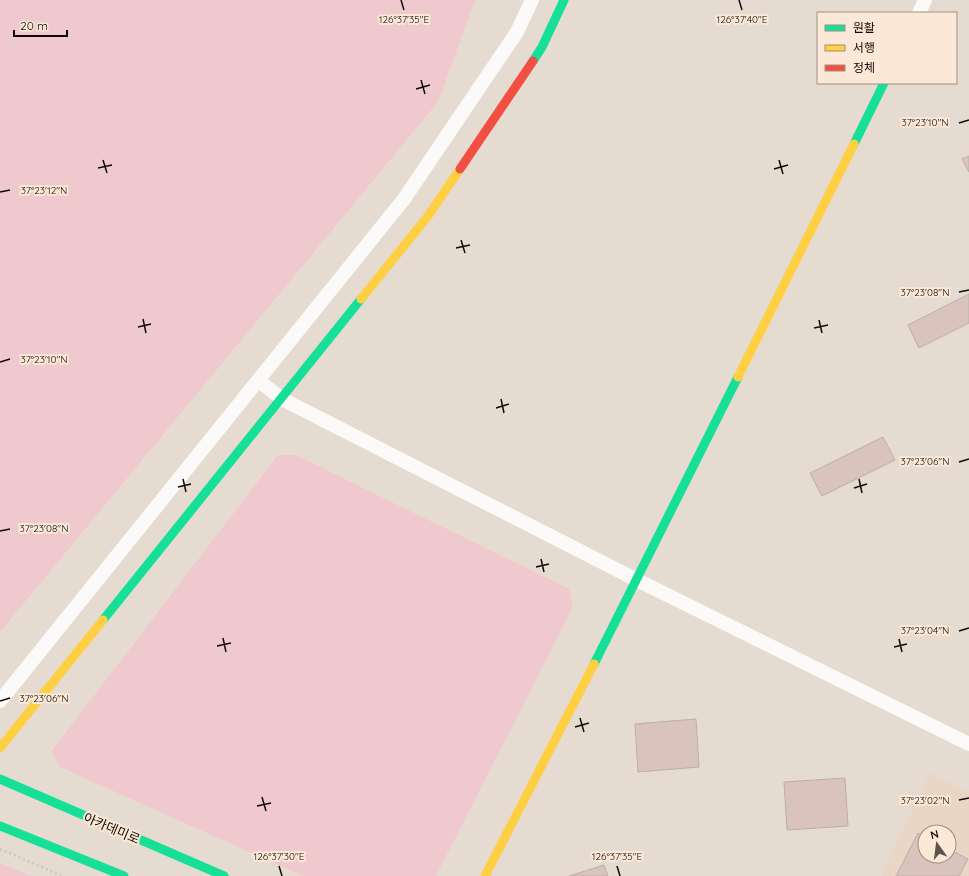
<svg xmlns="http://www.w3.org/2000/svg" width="969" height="876" viewBox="0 0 969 876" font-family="Quicksand,'Noto Sans KR',sans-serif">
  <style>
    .built { fill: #e9d6c5; fill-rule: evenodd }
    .green { fill: #f0c9cf }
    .building { fill: #d9c3bc; stroke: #bab0aa }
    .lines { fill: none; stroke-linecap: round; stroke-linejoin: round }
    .path { stroke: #cbc7c5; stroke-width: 2.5; stroke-dasharray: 2 3; stroke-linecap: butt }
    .street { stroke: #fbfaf8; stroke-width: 14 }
    .fast { stroke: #16e098; stroke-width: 9 }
    .slow { stroke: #ffcf43; stroke-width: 9 }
    .jam { stroke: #f24e42; stroke-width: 9 }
    .ticks { fill: none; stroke: #100a05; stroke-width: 1.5 }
    .labels { text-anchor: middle; stroke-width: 4; stroke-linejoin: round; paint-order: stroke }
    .street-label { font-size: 13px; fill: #100a05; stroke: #fbe8d6 }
    .ticks-label { font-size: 10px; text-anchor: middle; fill: #100a05; stroke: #fbe8d6; stroke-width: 4; stroke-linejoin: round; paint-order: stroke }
  </style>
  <rect width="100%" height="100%" fill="#e6dbd1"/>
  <path class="built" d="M930,773L969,792V876H881ZM925,832H949V856H925Z"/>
  <g class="green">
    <path d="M0,0H475L438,102L0,632Z"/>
    <path d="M278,455H296L569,589L573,607L436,876H303L60,767L51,752Z"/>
    <path d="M0,863L31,876H0Z"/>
  </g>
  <g class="building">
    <path d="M969,156V172L962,159Z"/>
    <path d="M969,294V323L919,348L908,325Z"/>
    <path d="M883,437L895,460L822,496L810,473Z"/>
    <path d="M696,719L699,767L638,772L635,724Z"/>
    <path d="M845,778L848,826L787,830L784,782Z"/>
    <path d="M918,833L925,837V856H949V849L968,859L959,876H896Z"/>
    <path d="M604,865L608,876H569Z"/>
  </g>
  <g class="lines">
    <path class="path" d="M0,849L62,876"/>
    <g class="street">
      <path d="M919,13L925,0"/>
      <path d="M259,381L282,399L637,580L969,744"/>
      <path d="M0,701L404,199L517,32L532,0"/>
    </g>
    <g class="fast">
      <path d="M533,61L542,47L564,0"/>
      <path d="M854,144L884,83"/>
      <path d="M103,620L361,299"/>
      <path d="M594,664L738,377"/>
      <path d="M0,779L224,876"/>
      <path d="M0,826L124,876"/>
    </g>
    <g class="slow">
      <path d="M361,299L428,216L460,169"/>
      <path d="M738,377L854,144"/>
      <path d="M0,748L103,620"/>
      <path d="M485,876L594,664"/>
    </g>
    <path class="jam" d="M460,169L533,61"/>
  </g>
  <path class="ticks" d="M401,0L404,10M739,0L742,10M421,80L425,94M416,89L430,85M959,123L969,120M103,160L107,173M779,160L783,174M98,168L112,165M774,169L788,165M0,192L10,190M461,240L465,253M456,248L470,245M959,292L969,290M143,319L146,333M819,320L822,333M138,327L151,324M814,328L828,325M0,362L10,359M501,399L504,413M496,408L509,404M959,462L969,459M183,479L186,492M859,479L862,493M178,487L191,484M854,488L867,484M0,531L10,529M541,559L544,572M536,567L549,564M959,631L969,628M223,638L226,652M899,639L902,652M217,646L231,643M894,647L907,644M0,701L10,698M580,718L584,732M575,727L589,723M262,797L266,811M959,800L969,798M257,806L271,803M279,866L282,876M617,866L620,876"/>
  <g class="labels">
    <g class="street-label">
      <text transform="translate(112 828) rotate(23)" y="5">아카데미로</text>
    </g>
  </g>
  <g class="ticks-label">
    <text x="404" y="23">126°37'35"E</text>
    <text x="742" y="23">126°37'40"E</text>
    <text x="925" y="126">37°23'10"N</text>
    <text x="44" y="194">37°23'12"N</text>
    <text x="925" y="296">37°23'08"N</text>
    <text x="44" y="363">37°23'10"N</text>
    <text x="925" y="465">37°23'06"N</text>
    <text x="44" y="532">37°23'08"N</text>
    <text x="925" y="634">37°23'04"N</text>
    <text x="44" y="702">37°23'06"N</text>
    <text x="925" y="804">37°23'02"N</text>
    <text x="279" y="860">126°37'30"E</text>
    <text x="617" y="860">126°37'35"E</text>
  </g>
  <rect x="817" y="12" width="140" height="72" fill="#fbe8d6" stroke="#9d8f82"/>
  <rect x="825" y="25" width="20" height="6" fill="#16e098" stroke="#9d8f82"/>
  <text x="853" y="32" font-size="12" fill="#100a05">원활</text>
  <rect x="825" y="45" width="20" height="6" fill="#ffcf43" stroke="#9d8f82"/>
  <text x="853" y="52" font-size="12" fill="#100a05">서행</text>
  <rect x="825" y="65" width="20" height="6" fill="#f24e42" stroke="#9d8f82"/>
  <text x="853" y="72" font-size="12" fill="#100a05">정체</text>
  <g transform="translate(937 844) rotate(346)"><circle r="19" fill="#fbe8d6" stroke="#9d8f82"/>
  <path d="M0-3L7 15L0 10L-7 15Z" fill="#5b534c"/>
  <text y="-6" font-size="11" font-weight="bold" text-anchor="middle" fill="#100a05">N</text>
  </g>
  <path d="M14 30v6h53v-6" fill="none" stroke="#100a05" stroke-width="2"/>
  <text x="20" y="30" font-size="12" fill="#100a05" stroke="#fbe8d6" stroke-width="3" paint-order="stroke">20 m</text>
</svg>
